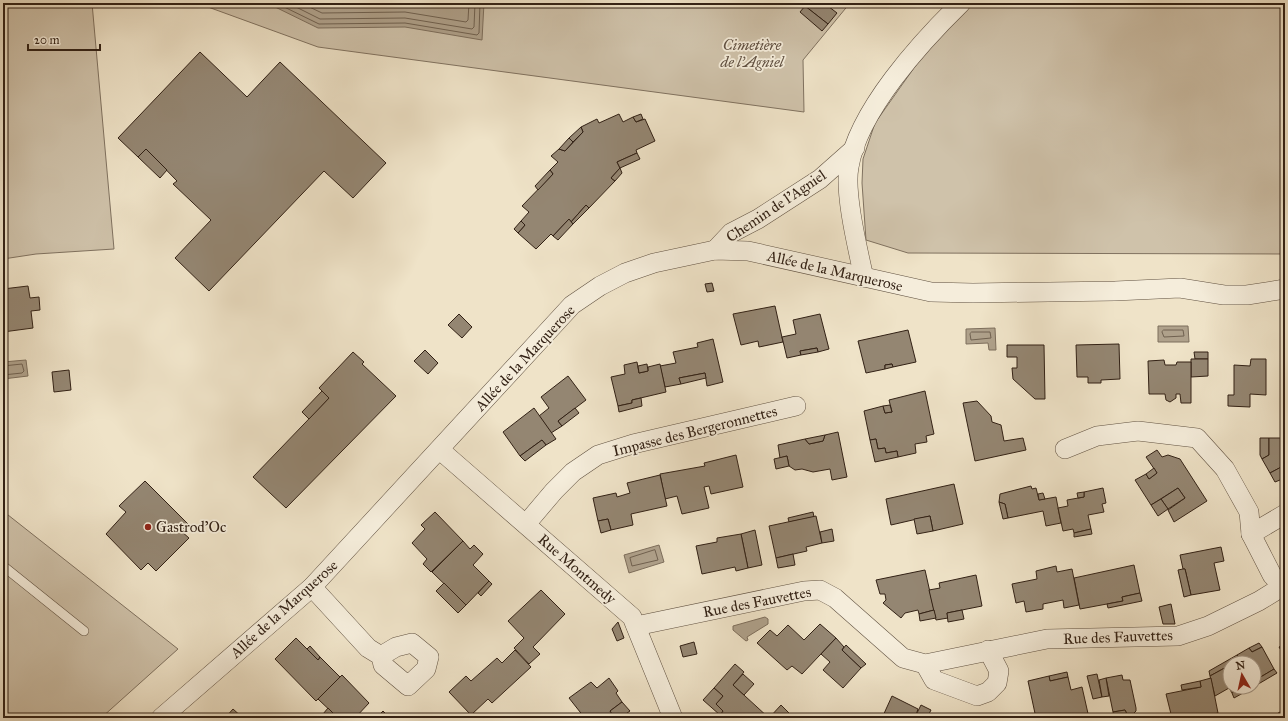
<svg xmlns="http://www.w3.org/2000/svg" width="1288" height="721" viewBox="0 0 1288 721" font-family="'IM FELL Great Primer',serif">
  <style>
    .green { fill: #cfc2aa; stroke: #807260 }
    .water { fill: #afa18b; stroke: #7d6e5c }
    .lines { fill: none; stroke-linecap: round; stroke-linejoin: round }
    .shore { stroke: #706150; stroke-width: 1 }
    .building { fill: #948672; stroke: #322115 }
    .service-casing { stroke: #615242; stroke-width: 10 }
    .minor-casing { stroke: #615242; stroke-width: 20 }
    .service { stroke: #f5eddb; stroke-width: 9 }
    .minor { stroke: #f5eddb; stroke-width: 19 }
    .poi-dot { fill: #8f2418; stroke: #f5eddb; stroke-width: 1.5 }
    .labels { text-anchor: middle; stroke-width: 3.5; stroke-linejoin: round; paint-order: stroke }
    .park-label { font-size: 15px; font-style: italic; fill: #615142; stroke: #f5eddb }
    .street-label { font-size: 15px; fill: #322115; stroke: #f5eddb }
    .poi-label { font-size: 15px; fill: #322115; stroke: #f5eddb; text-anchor: start }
  </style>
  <rect width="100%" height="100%" fill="#efe3c8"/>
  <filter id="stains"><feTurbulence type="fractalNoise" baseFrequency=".005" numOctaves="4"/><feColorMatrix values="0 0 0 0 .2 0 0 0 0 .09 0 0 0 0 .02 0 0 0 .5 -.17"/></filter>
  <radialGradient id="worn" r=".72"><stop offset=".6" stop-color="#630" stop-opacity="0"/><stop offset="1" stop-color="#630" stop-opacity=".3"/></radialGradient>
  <g class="green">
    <path d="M3,3H92L114,249L36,254L3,259Z"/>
    <path d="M197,3H850L803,60L804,112L318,47Z"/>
    <path d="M973,3H1285V254L908,253L866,240L862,183L863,159L875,123L933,41Z"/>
    <path d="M3,511L178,649L101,718H3Z"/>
  </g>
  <g class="water">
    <path d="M267,3H484L482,40L405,27L318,28Z"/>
    <path d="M1158,326H1188L1189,342H1158Z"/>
    <path d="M995,328L996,350H989L988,343L966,344V329Z"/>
    <path d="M26,360L28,376L3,379V362Z"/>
    <path d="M659,545L664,562L629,573L624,555Z"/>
    <path d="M765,617L768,619V624L747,637L748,640L746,641L733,630V626Z"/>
  </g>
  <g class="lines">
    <g class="shore">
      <path d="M276,3L319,24L405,23L477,35L479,33L480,3"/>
      <path d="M288,3L320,19L405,18L472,29L474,27L475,3"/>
      <path d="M301,3L322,13L405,12L466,22L468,20L469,3"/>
      <path d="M1164,330H1183L1184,336L1164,337L1162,332Z"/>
      <path d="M972,332H990L991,338L971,340L970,334Z"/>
      <path d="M3,366L22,364L24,371L22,373L3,375"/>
      <path d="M655,550L658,560L632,566L630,558Z"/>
    </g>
  </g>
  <g class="building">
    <path d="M808,3H824L837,13L828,24L805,6Z"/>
    <path d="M805,6L828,24L822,31L800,12Z"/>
    <path d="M200,52L247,97L280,62L386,163L353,198L324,171L209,291L175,258L211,220L173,184L177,181L146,149L138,157L118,138Z"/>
    <path d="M619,114L623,122L633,117L636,122L645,119L655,141L636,150L637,153L617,162L620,168L611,178L615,181L589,208L586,205L571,222L569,219L553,236L551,234L536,249L518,233L525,225L521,221L529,212L522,206L553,174L550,170L558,162L551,156L559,149L565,151L583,132L581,127L597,119L599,123Z"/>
    <path d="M641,114L643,119L636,122L633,117Z"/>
    <path d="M581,127L583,132L573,142L569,138Z"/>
    <path d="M569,138L573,142L565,151L559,149Z"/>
    <path d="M146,149L167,170L160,178L138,157Z"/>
    <path d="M637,153L640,159L620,168L617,162Z"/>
    <path d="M620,168L622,173L615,181L611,178Z"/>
    <path d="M550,170L553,174L538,190L535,186Z"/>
    <path d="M586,205L589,208L573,224L571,222Z"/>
    <path d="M569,219L573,224L558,240L553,236Z"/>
    <path d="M521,221L525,225L518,233L514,229Z"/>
    <path d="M712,283L714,291L707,292L705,284Z"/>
    <path d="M28,286L30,298L39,297L40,310L31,311L33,328L3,332V289Z"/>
    <path d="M775,306L783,342L759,347L758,341L741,345L733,314Z"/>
    <path d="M459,314L472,327L462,338L448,325Z"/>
    <path d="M820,314L829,349L818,352L817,348L800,351L801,355L787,358L782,337L796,334L793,320Z"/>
    <path d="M908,330L916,362L893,367L892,364L885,365V369L866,373L858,341Z"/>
    <path d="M713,339L723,382L707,386L705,373L679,378L681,384L665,387L660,366L676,363L673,352L698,347L697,343Z"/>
    <path d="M1119,344L1120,379L1101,380V383H1088V377H1077L1076,345Z"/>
    <path d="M1007,345H1044L1045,399H1035L1013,379L1012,368H1017V357H1007Z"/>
    <path d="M817,348L818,352L801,355L800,351Z"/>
    <path d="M425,350L438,363L428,374L414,361Z"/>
    <path d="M353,352L364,362L362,364L396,396L286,508L253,477L329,398L319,388Z"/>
    <path d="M1194,352H1208V359H1195Z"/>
    <path d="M1191,359H1208V376L1191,377Z"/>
    <path d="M1251,359H1266V395L1250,394V407L1228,406V395H1234V365L1250,366Z"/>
    <path d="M1164,360L1165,365H1176L1177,362H1191V403H1181L1180,394H1176V398L1170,402L1166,400L1165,394H1149L1148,361Z"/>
    <path d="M637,362L639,373L648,371V367L660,364L666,392L632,400V403L618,406L611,377L625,374L624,365Z"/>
    <path d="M647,364L648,371L639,373L638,366Z"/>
    <path d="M892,364L893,367L885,369V365Z"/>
    <path d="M69,370L71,390L54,392L52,372Z"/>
    <path d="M705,373L706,378L681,384L679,378Z"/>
    <path d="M568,376L586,400L558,421L562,426L551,433L539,416L549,408L541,397Z"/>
    <path d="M322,391L329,398L309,419L302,412Z"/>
    <path d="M925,391L934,434L926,436L927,442L915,444L916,453L898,457L897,451L886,453L885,448L878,449L876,439L870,440L864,411L883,406L885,413L892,412L889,400Z"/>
    <path d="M641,398L642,406L619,412L618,406L632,403V400Z"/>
    <path d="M977,401L991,416L992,422L1001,425L1004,441L1023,438L1026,450L975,461L963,403Z"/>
    <path d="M890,405L892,412L885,413L883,406Z"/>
    <path d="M534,408L556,439L546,445L542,440L520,456L503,432Z"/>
    <path d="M575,408L579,413L562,426L558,421Z"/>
    <path d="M838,432L847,477L832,480L830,469L813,472L802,469L795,470L789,466L787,456L780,458L778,445L805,439L809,444L823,441L825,435Z"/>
    <path d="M825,435L823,441L809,444L805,439Z"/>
    <path d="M1260,438H1269V455L1262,459L1260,455Z"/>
    <path d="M1269,438H1285V465L1270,473L1262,459L1269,455Z"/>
    <path d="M876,439L878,449L885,448L886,453L897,451L898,457L875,462L870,440Z"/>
    <path d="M542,440L546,445L525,461L520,456Z"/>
    <path d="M1157,450L1162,457L1168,455L1180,459L1207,501L1174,522L1168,510L1185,498L1178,488L1151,505L1135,480L1146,474L1149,479L1157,473L1146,457Z"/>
    <path d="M736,455L743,487L711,494L709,486L704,487L709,508L682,514L677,496L665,499L660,474L705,466L704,463Z"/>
    <path d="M787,456L789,466L776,469L774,459Z"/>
    <path d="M1285,465V478L1275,482L1270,473Z"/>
    <path d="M1154,468L1157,473L1149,479L1146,474Z"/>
    <path d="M660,475L667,506L631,514L633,525L611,530L608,519L598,521L593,498L616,493L617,497L630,493L627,483Z"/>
    <path d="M145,481L188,524L181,531L189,538L156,571L148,563L141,570L106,534L126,512L119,506Z"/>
    <path d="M954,484L963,524L933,531L930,516L891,525L886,499Z"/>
    <path d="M1031,486L1032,489L1036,488L1039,500L1056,497L1061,523L1046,526L1043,511L1008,518L1005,504L999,502L1000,494Z"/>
    <path d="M1103,488L1106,503L1102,504L1104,512L1088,515L1091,529L1074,533L1073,529L1063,531L1058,508L1068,506L1067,500L1084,497V492Z"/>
    <path d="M1178,488L1185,498L1168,509L1161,499Z"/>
    <path d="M1084,492V497L1078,498L1077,493Z"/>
    <path d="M1043,493L1045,499L1039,500L1038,494Z"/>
    <path d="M1161,499L1168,509L1158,516L1151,505Z"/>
    <path d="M999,502L1005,504L1008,518L1003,519Z"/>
    <path d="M435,512L463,541L431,572L423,564L427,559L412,543L425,529L421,525Z"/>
    <path d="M813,512L814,517L789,522L788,518Z"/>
    <path d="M816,516L822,543L806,547L807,551L776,558L769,526Z"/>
    <path d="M930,516L933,531L917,534L914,519Z"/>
    <path d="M608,519L611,530L601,533L598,521Z"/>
    <path d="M832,529L834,541L822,543L820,532Z"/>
    <path d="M1091,529L1092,534L1074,537V533Z"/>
    <path d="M755,530L762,565L748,568L741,534Z"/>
    <path d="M741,534L748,568L736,571L735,567L702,574L696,546L717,542V538Z"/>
    <path d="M463,541L470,549L474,545L483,554L473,565L489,581L466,605L432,572Z"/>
    <path d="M1221,547L1224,561L1214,563L1220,590L1191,595L1185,569H1183L1180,555Z"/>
    <path d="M793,554L795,565L778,568L776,558Z"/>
    <path d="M1134,565L1140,593L1122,597L1123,601L1080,609L1074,578Z"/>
    <path d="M1056,566L1057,572L1072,569L1079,605L1064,608L1063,600L1043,604V609L1026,612L1024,601L1016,603L1012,584L1037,579L1036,571Z"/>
    <path d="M1183,569H1185L1191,595L1184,597L1178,570Z"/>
    <path d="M925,570L934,610L919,614L918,610L905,613L901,618L883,603L886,600L885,594H880L876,580Z"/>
    <path d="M976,575L982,606L947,613L948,618L936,620L929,590L940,588L939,583Z"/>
    <path d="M489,581L492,584L481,596L478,593Z"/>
    <path d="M444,583L466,605L458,613L436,591Z"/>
    <path d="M541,590L565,614L533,647L540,654L529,664L514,648L524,638L508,621Z"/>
    <path d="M1140,593L1142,601L1108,608L1107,604L1123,601L1122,597Z"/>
    <path d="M1171,604L1175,624H1163L1159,607Z"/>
    <path d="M934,610L936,618L920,621L919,614Z"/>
    <path d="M962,610L964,619L948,622L947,613Z"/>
    <path d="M618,622L624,638L617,641L612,629Z"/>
    <path d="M820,624L836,638L802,674L792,666L787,670L757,643L770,630L777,636L788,625L804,640Z"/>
    <path d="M296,638L318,660L320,657L340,677L316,701L275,659Z"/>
    <path d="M836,638L844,647L842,650L861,668L843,688L823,670L830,662L821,654Z"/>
    <path d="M694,642L697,654L683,657L680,646Z"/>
    <path d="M1259,643L1262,647L1252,652L1249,648Z"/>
    <path d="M1285,644V655H1284L1279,647Z"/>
    <path d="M846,645L866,664L861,668L842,650Z"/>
    <path d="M310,646L320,657L318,660L307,649Z"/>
    <path d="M1262,647L1274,669L1254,681V663H1242L1237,655L1249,648L1252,652Z"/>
    <path d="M515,650L531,667L492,703L488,699L471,715L449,692L466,676L471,681L497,658L502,663Z"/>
    <path d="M1237,655L1240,660L1230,663V665L1210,676L1209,671Z"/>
    <path d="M735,664L744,672L733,685L769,718H723L720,715L723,711L716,704L723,696L714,688Z"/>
    <path d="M1230,665V687H1243L1232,693L1229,688L1215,696L1210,676Z"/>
    <path d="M1274,669L1277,673L1255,686L1254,681Z"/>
    <path d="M1067,672L1068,677L1050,681L1049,676Z"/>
    <path d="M743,674L754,684L744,695L733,685Z"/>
    <path d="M1097,674L1102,697L1093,699L1087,676Z"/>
    <path d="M342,675L369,703L355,718H338L318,699Z"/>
    <path d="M1122,675L1123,680H1130L1136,708V711L1132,715L1128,716L1125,710L1113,712L1106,678Z"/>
    <path d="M1049,676L1050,681L1068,677L1071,690L1082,687L1089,718H1036L1028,681Z"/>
    <path d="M609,678L618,691L616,693L622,702L610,711L615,718H591L588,714L584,717L569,698L591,682L597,688Z"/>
    <path d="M1106,678L1109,696L1102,697L1099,680Z"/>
    <path d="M1211,678L1218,713L1196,718H1172L1166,694L1201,687L1200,681Z"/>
    <path d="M1200,681L1201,687L1182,690L1181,685Z"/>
    <path d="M1243,687H1254L1234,698L1232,693Z"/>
    <path d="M714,688L723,696L716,704L723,711L720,715L703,700Z"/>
    <path d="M892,696L918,709L916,715L921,718H882Z"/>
    <path d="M622,702L630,711L620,718H615L610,711Z"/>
    <path d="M781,705L791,715L789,718H769Z"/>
    <path d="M921,705L931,710L928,716L924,714L922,718L916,715Z"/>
    <path d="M328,708L338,718H327L323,714Z"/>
    <path d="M233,709L243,718H225Z"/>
    <path d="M1285,709V718H1270Z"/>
    <path d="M1125,710L1128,716L1114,718L1113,712Z"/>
    <path d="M383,711L390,718H376Z"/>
    <path d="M793,713L798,718H789Z"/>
    <path d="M924,714L932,718H922Z"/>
  </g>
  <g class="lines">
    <defs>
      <path id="service" d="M3,566L84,631"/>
      <g id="minor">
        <path d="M715,250L731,233L758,219L820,179L855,148"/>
        <path d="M864,278C858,250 844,193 849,167C858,111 921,42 961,3"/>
        <path d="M1065,449L1097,436L1138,431L1197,438L1225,469L1249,512L1251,534L1272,575L1282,586"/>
        <path d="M440,450L632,617L673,718"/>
        <path d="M526,524L554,491L573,472L598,455L633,444L796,406"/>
        <path d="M1251,534L1285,514"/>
        <path d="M312,587L368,648L381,656L383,665L408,686L426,669L429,657L412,643L396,647L381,656"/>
        <path d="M636,626L804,591L820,590L835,598L903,658L925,664L1047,639L1178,636L1208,626L1259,601L1285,585"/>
        <path d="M925,664L934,680L977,696L988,692L997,683L999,671L988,650"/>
        <path d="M161,718L312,587L572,305L600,286L625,273L654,263L715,250L748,251L931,292L973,293L1115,291L1180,288L1224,295H1247L1285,289"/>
      </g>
    </defs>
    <use href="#service" class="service-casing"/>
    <use href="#minor" class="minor-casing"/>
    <use href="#service" class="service"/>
    <use href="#minor" class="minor"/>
  </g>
  <circle class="poi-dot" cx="148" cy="527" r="4"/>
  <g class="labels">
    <g class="park-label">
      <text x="752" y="50">Cimetière<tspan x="752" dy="17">de l'Agniel</tspan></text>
    </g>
    <g class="street-label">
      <text transform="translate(776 206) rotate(-34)" y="5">Chemin de l'Agniel</text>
      <text transform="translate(835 271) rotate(13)" y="5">Allée de la Marquerose</text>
      <text transform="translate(525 358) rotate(-47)" y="5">Allée de la Marquerose</text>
      <text transform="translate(695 431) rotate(-14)" y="5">Impasse des Bergeronnettes</text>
      <text transform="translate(577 569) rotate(41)" y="5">Rue Montmedy</text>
      <text transform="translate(757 602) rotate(-11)" y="5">Rue des Fauvettes</text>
      <text transform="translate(284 609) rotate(-42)" y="5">Allée de la Marquerose</text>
      <text transform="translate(1118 637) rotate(-2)" y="5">Rue des Fauvettes</text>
    </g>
    <g class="poi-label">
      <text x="156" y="532">Gastrod'Oc</text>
    </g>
  </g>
  <rect width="1288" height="721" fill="none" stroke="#efe3c8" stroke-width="16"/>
  <rect x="4" y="4" width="1280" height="713" fill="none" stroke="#322115" stroke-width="2"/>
  <rect x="8" y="8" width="1272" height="705" fill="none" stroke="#322115"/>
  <g transform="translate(1242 675) rotate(351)"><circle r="19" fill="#f5eddb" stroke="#a79b8c"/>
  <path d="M0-3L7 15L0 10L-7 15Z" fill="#8f2418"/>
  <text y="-6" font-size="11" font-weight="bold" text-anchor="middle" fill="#322115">N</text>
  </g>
  <path d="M28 44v6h72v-6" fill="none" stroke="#322115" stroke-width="2"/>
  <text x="34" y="44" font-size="12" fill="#322115" stroke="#f5eddb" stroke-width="3" paint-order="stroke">20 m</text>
  <rect width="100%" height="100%" filter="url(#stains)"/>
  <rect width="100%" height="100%" fill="url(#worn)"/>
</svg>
